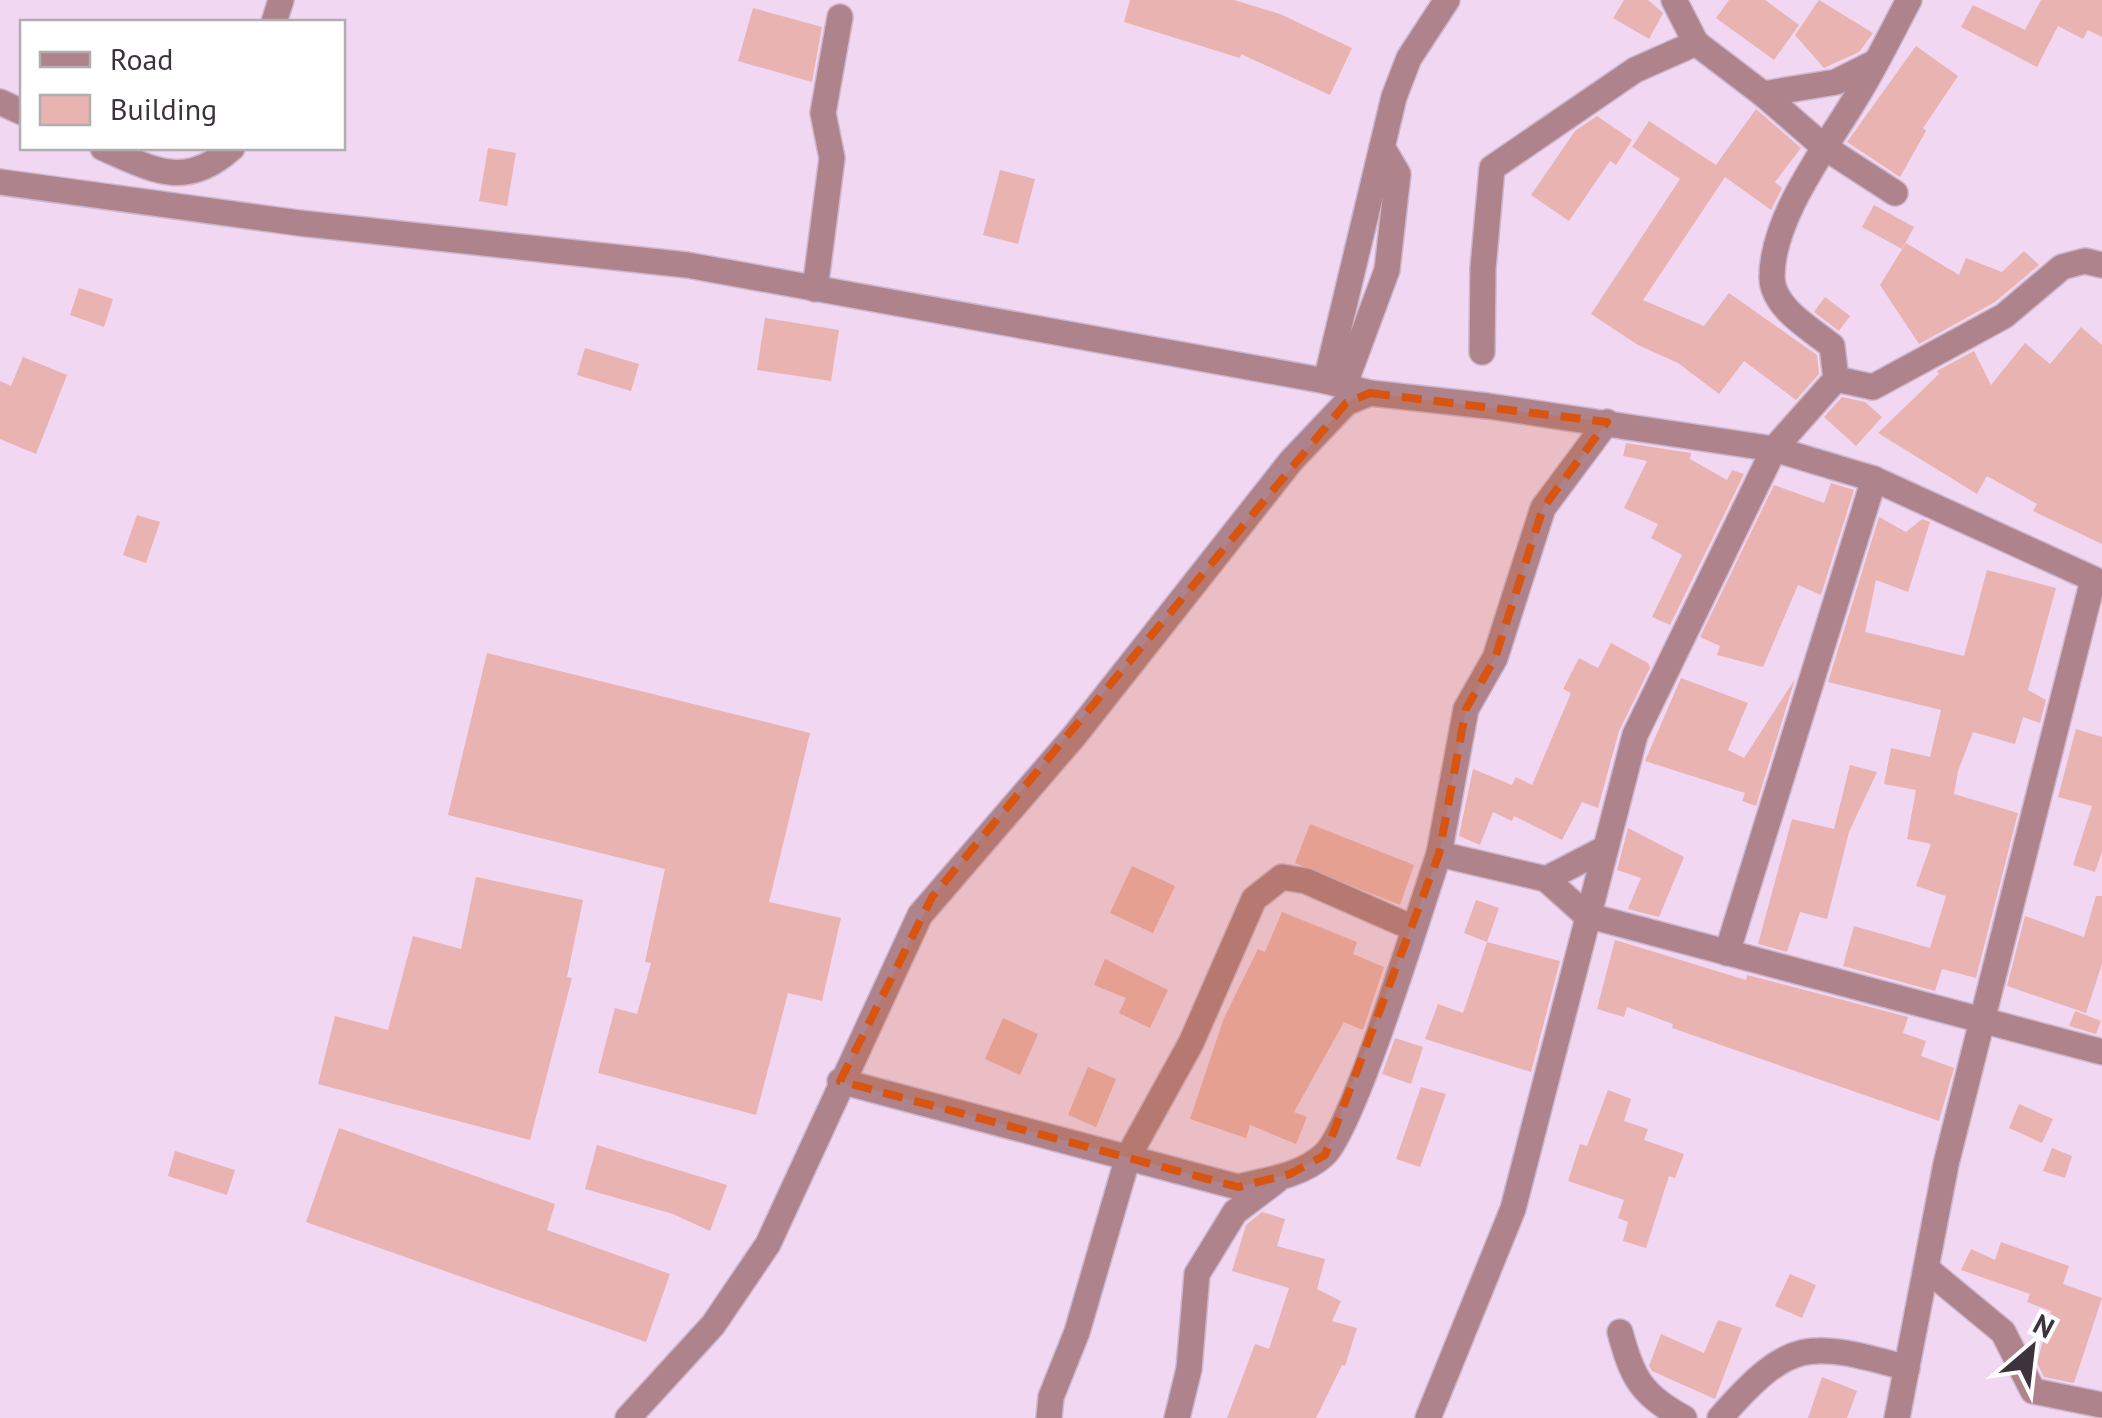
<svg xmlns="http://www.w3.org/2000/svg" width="2102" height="1418" viewBox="0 0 2102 1418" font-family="'PT Sans',sans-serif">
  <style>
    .building { fill: #e9b3b2 }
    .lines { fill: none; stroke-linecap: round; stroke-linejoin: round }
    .minor-casing { stroke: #cdb6ce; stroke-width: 28 }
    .minor { stroke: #ae838b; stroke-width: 25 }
    .marked { fill: #d75511; fill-opacity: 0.2; stroke: #d75511; stroke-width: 8; stroke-dasharray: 20 12; stroke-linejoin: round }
  </style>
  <rect width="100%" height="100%" fill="#f1d7f2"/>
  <g class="building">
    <path d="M1130,0H1234L1280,14L1352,48L1330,95L1241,54L1240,58L1124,22Z"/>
    <path d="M1624,0H1648L1663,13L1649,39L1613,18Z"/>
    <path d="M1729,0H1765L1799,25L1774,60L1716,18Z"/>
    <path d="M1819,0L1873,33L1859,52L1824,68L1795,35Z"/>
    <path d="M2041,0H2102V37L2088,30L2083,39L2058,26L2037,67L1961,27L1973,5L2025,30Z"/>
    <path d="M753,8L822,27L812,82L738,61Z"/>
    <path d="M1916,46L1958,76L1923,128L1926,131L1900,177L1847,142Z"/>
    <path d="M1756,109L1801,148L1775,182L1782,188L1771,210L1725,177L1643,300L1704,326L1729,293L1817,355L1819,374L1796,400L1744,361L1719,394L1678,363L1638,345L1591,314L1680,179L1632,147L1649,121L1716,165Z"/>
    <path d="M1597,116L1632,140L1616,165L1610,161L1569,221L1531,195L1575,131Z"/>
    <path d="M488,148L516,153L507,206L479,201Z"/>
    <path d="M1000,170L1035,179L1018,244L983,235Z"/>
    <path d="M1874,205L1914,227L1902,249L1862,227Z"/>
    <path d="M1906,243L1959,275L1966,258L2002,272L2024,251L2039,265L1995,302L1919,344L1880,285Z"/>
    <path d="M79,288L113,299L104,327L70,315Z"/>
    <path d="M1825,297L1850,316L1839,331L1814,312Z"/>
    <path d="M765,318L839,330L831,381L757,370Z"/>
    <path d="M2081,327L2102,345V544L2033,511L2037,504L1987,476L1977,494L1878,433L1939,374L1937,371L1974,351L1991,385L2025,343L2050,364Z"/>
    <path d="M585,348L639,364L631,391L577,375Z"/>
    <path d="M23,357L67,375L36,454L0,439V381L11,386Z"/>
    <path d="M1842,397L1865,402L1882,417L1856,446L1824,417Z"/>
    <path d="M1626,443L1691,453L1690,459L1727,480L1732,470L1744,474L1670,625L1652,617L1682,555L1651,538L1658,524L1624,508L1647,461L1623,456Z"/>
    <path d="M1831,483L1854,490L1821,595L1798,585L1763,667L1717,655L1720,646L1700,637L1774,485L1824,503Z"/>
    <path d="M137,515L160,522L146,563L123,555Z"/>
    <path d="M1879,517L1906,532L1922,519L1930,522L1908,592L1876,580L1865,632L1964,656L1987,570L2056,588L2028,690L2046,700L2040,723L2023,717L2015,744L1973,732L1958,771L1954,794L2018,813L1976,978L1942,969L1935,991L1843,966L1854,926L1930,948L1946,896L1916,886L1931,844L1907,839L1916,790L1884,784L1891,748L1930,757L1941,710L1828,682Z"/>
    <path d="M1611,643L1648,663L1650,668L1619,731L1598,808L1582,802L1562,840L1514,816L1512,821L1493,812L1480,845L1459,836L1473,769L1512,785L1516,777L1532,785L1571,693L1563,689L1579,658L1598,668Z"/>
    <path d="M487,653L810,733L769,902L841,918L822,1001L788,993L756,1115L598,1073L615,1008L637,1014L651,963L645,962L665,869L448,815Z"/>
    <path d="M1681,678L1748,703L1728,750L1744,758L1795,679L1756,806L1742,801L1745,793L1645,761Z"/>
    <path d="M2076,729L2102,737V852L2095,872L2073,865L2092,806L2058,797Z"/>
    <path d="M1850,765L1877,772L1849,832L1827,919L1800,912L1787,952L1758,944L1792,819L1834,829Z"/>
    <path d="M1310,824L1414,865L1400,905L1295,863Z"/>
    <path d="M1628,828L1684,857L1659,917L1628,909L1641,878L1617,870Z"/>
    <path d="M1132,866L1175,886L1153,933L1110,913Z"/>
    <path d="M476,877L583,900L567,977L572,978L530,1140L318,1084L335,1016L388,1030L413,936L461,949Z"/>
    <path d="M2096,896H2102V964L2086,1013L2007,986L2025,916L2084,937Z"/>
    <path d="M1476,900L1499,908L1487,942L1464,933Z"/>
    <path d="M1282,912L1357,942L1353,954L1384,967L1363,1030L1344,1022L1294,1112L1307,1117L1296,1144L1250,1125L1246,1138L1190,1119L1224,1018L1258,949L1265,952Z"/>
    <path d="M1615,940L1746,980L1747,975L1908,1017L1903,1033L1926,1041L1921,1056L1954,1068L1939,1121L1672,1028L1673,1024L1627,1007L1624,1017L1597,1009Z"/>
    <path d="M1487,942L1560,961L1531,1072L1425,1039L1438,1004L1463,1013Z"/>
    <path d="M1105,959L1168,990L1150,1028L1119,1013L1126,998L1094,985Z"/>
    <path d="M2075,1011L2101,1021L2096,1034L2069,1026Z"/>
    <path d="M1003,1018L1038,1034L1020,1075L985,1059Z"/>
    <path d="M1395,1038L1423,1047L1411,1084L1382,1074Z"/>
    <path d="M1088,1067L1116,1079L1096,1127L1068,1115Z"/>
    <path d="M1421,1087L1446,1094L1420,1167L1396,1159Z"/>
    <path d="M1608,1090L1631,1099L1624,1121L1648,1129L1644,1140L1684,1154L1675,1178L1669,1176L1646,1248L1623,1241L1628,1222L1618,1218L1624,1200L1568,1181L1580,1144L1587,1146Z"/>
    <path d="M2019,1104L2053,1119L2042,1143L2009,1128Z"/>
    <path d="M339,1128L555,1204L547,1230L670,1274L646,1342L306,1222Z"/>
    <path d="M597,1145L727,1185L710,1231L673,1214L585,1189Z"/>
    <path d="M2052,1148L2072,1156L2065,1178L2043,1171Z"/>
    <path d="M175,1151L235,1170L227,1195L168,1176Z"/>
    <path d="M1262,1212L1285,1219L1277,1246L1325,1259L1317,1289L1341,1301L1332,1321L1357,1328L1345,1366L1342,1365L1316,1418H1227L1255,1344L1269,1349L1289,1288L1232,1271L1246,1225Z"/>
    <path d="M2001,1242L2069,1266L2063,1284L2102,1298L2074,1383L2044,1377L2037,1363L2051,1311L2027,1302L2030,1294L1961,1270L1971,1249L1995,1260Z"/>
    <path d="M1790,1274L1816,1285L1802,1318L1775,1306Z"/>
    <path d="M1718,1320L1742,1328L1715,1399L1652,1371L1649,1366L1661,1334L1704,1353Z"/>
    <path d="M1822,1377L1857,1391L1847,1418H1808Z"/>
  </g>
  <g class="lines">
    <defs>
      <g id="minor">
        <path d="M1674,0L1696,43"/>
        <path d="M274,22L281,0"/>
        <path d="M1763,94L1824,147L1895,193"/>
        <path d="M0,102L22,112"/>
        <path d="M103,148C154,170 185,190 232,148"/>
        <path d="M0,182L299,223L687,265L1326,381L1370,393"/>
        <path d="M815,289L832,158L823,113L840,17"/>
        <path d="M1482,352L1483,268L1492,168L1635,70L1696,43L1763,94L1836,82L1876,62"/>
        <path d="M1836,379L1873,387L2004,316L2062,267L2085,261L2102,265"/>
        <path d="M1326,381L1394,97L1409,58L1447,0"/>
        <path d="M1344,386L1387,270L1398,174L1382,147"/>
        <path d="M1604,849L1546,879L1439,854L1466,709L1495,658L1543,508L1607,422"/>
        <path d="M1546,879L1586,915L2102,1052"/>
        <path d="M1727,953L1874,479"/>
        <path d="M840,1081L1238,1187C1266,1180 1301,1176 1324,1155C1354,1128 1421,906 1439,854"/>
        <path d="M1928,1270L2003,1332L2033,1391L2102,1405"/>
        <path d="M1620,1332C1632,1377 1641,1395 1684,1418"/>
        <path d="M628,1418L713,1325L768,1244L920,915L1075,735L1291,461L1346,403L1370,393L1488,406L1774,449L1874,479L2102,583"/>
        <path d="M1049,1418L1051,1397L1077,1332L1128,1157L1191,1043L1254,899L1282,877L1306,881L1413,928"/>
        <path d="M1177,1418L1189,1369L1197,1274L1235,1212L1276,1181"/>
        <path d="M1428,1418L1513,1209L1635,735L1774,449L1836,379L1832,346C1811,329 1773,308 1772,278C1771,218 1828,145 1857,96C1876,65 1892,32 1909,0"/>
        <path d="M1720,1418C1791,1337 1808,1341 1907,1368"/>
        <path d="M1897,1418L1946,1164L2093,580"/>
      </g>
    </defs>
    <use href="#minor" class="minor-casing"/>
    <use href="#minor" class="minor"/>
  </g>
  <path class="marked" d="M1370,393L1607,422L1543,508L1495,658L1466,709L1439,854L1325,1155L1290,1174L1238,1187L840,1081L932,897L1346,403Z"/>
  <rect x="20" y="20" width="325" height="130" fill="#ffffff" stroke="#b1adb1" stroke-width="2.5"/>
  <rect x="40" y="52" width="50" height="15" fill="#ae838b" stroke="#b1adb1" stroke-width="2.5"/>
  <text x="110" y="70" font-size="30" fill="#3d333d">Road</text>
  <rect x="40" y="95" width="50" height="30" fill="#e9b3b2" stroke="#b1adb1" stroke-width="2.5"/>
  <text x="110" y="120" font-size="30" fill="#3d333d">Building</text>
  <g transform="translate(2032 1348) rotate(28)" stroke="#ffffff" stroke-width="8" paint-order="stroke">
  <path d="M0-8L18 38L0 25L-18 38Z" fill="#3d333d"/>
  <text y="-15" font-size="28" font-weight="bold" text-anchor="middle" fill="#3d333d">N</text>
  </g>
</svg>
